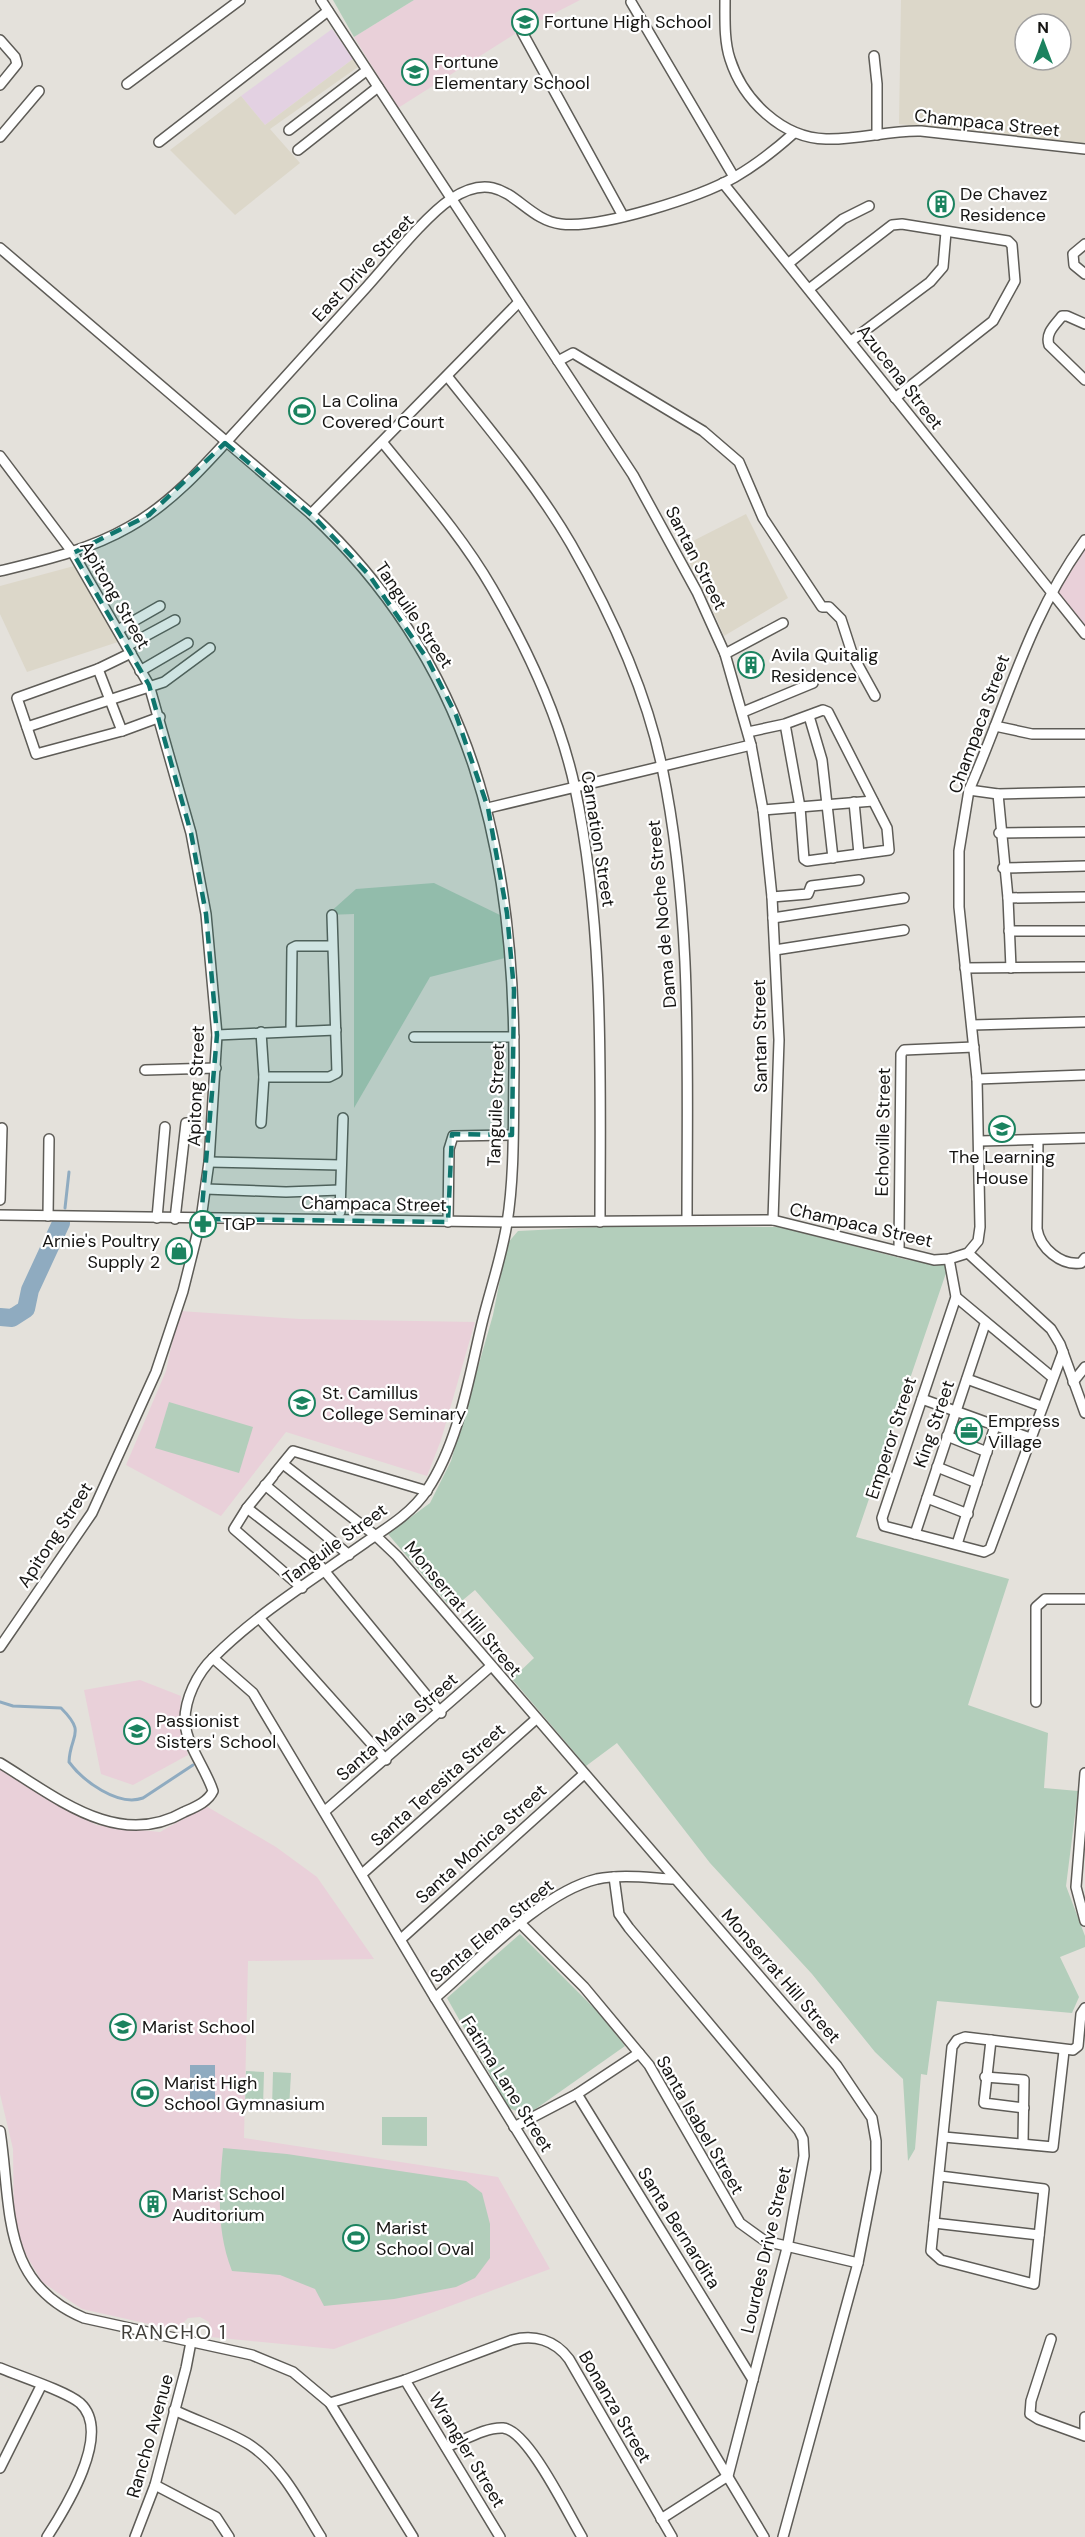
<svg xmlns="http://www.w3.org/2000/svg" width="1085" height="2537" viewBox="0 0 1085 2537" font-family="'DM Sans',sans-serif">
  <style>
    .commercial { fill: #e3d1e2 }
    .built { fill: #dcd7c9; fill-rule: evenodd }
    .education { fill: #e9d0d9 }
    .green { fill: #b3cebb }
    .water { fill: #8fabc0 }
    .lines { fill: none; stroke-linecap: round; stroke-linejoin: round }
    .stream { stroke: #8fabc0; stroke-width: 3 }
    .river { stroke: #8fabc0; stroke-width: 18 }
    .minor-casing { stroke: #5e5c57; stroke-width: 12 }
    .minor { stroke: #fff; stroke-width: 9 }
    .marked { fill: #0f766e; fill-opacity: 0.2; stroke: #0f766e; stroke-width: 4.5; stroke-dasharray: 12 8; stroke-linejoin: round }
    .labels { text-anchor: middle; stroke-width: 4.5; stroke-linejoin: round; paint-order: stroke }
    .poi-label { font-size: 18px; fill: #161513; stroke: #fff; text-anchor: start }
    .street-label { font-size: 18px; fill: #161513; stroke: #fff }
    .neighbourhood-label { font-size: 20px; letter-spacing: 1.5px; fill: #413f3a; stroke: #fff }
  </style>
  <rect width="100%" height="100%" fill="#e4e1db"/>
  <path class="commercial" d="M332,29L353,59L265,125L241,96Z"/>
  <g class="built">
    <path d="M901,0H1085V144L899,124ZM1025,24H1061V60H1025Z"/>
    <path d="M353,59L358,67L270,129L300,163L235,215L170,150L241,96L265,125Z"/>
    <path d="M746,514L788,598L724,636L704,590L681,547Z"/>
    <path d="M74,566L118,642L27,672L0,614V586Z"/>
  </g>
  <g class="education">
    <path d="M414,0H580L518,32L398,108L354,37Z"/>
    <path d="M1085,550V628L1056,594Z"/>
    <path d="M179,1311L300,1319L475,1322L441,1440L427,1476L286,1432L221,1516L126,1465L166,1371Z"/>
    <path d="M140,1680L181,1696L179,1724L188,1755L133,1785L101,1774L84,1690Z"/>
    <path d="M0,1768L96,1825L160,1832L206,1806L276,1847L317,1877L374,1959L248,1961L244,2138L498,2177L550,2269L334,2349L211,2337L209,2322L200,2317L188,2318L176,2330L82,2309L42,2282L14,2234L13,2149L0,2094Z"/>
  </g>
  <g class="green">
    <path d="M333,0H414L354,37Z"/>
    <path d="M434,883L500,915L505,958L430,977L354,1108V914L327,915L356,889Z"/>
    <path d="M599,1227H779L908,1260L945,1264L946,1273L856,1537L1009,1579L968,1705L1048,1733L1044,1788L1078,1791L1066,1886L1085,1936V1947L1060,1957L1079,1997L1072,2013L937,2001L927,2075L921,2074L915,2149L908,2161L903,2079L875,2052L812,1974L710,1863L617,1743L586,1766L512,1679L534,1658L475,1590L452,1609L388,1534L430,1503L451,1461L493,1315L507,1244L518,1231Z"/>
    <path d="M169,1402L253,1427L239,1473L155,1448Z"/>
    <path d="M520,1934L597,2011L625,2046L527,2115L509,2108L447,1998Z"/>
    <path d="M246,2071L264,2072L263,2107H245Z"/>
    <path d="M273,2072L291,2073L289,2109L272,2108Z"/>
    <path d="M382,2117H427V2146L382,2145Z"/>
    <path d="M223,2148L287,2154L466,2181L482,2193L490,2224V2258L475,2278L456,2287L394,2299L324,2306L315,2289L280,2275L232,2271C216,2230 219,2190 223,2148Z"/>
  </g>
  <rect class="water" x="190" y="2065" width="25" height="36"/>
  <g class="lines">
    <g class="stream">
      <path d="M65,1208L69,1172"/>
      <path d="M0,1702L13,1706L61,1708C87,1734 70,1734 69,1762C83,1781 118,1807 143,1798L193,1765"/>
    </g>
    <path class="river" d="M0,1317L12,1318L26,1309L30,1290L61,1223"/>
    <defs>
      <g id="minor">
        <path d="M321,0L633,475L697,592L725,654L751,745L763,810L772,897L779,1040L773,1220"/>
        <path d="M725,0C725,19 724,41 730,59C743,100 782,138 826,139C859,140 889,130 921,131L1085,149"/>
        <path d="M631,2L734,177"/>
        <path d="M522,32L623,216"/>
        <path d="M0,40L15,57L17,64L0,85"/>
        <path d="M874,56L877,84V135"/>
        <path d="M127,84L240,0"/>
        <path d="M289,130L366,71"/>
        <path d="M0,137L39,91"/>
        <path d="M159,142L328,11"/>
        <path d="M298,150L378,87"/>
        <path d="M723,183L1085,634"/>
        <path d="M1085,244L1073,254L1074,265L1085,274"/>
        <path d="M0,248L311,514C474,665 515,854 514,1068C513,1119 515,1173 507,1223C502,1256 490,1290 482,1323C469,1377 459,1442 427,1490C413,1512 387,1528 366,1542C315,1578 258,1613 214,1657C197,1673 184,1700 185,1723C187,1746 206,1769 213,1791C208,1802 195,1807 184,1812C118,1850 56,1797 0,1763"/>
        <path d="M789,263L843,219L869,206"/>
        <path d="M809,289L892,225L902,224L1008,241L1012,245L1015,281L993,321L895,398"/>
        <path d="M1085,324L1067,316H1062C1055,325 1045,333 1049,345L1085,380"/>
        <path d="M851,341L930,282L943,267L946,232"/>
        <path d="M558,361L573,353L703,431L739,462L763,518L822,607H829L841,619L853,656L875,696"/>
        <path d="M447,376C490,430 536,484 571,544C610,612 646,690 662,767C693,916 687,1069 687,1220"/>
        <path d="M383,443C421,490 462,536 492,588C528,650 560,718 575,788C605,931 600,1077 600,1222"/>
        <path d="M0,456L73,553L149,685L191,833L206,914L217,1035L209,1162L201,1219L183,1291L156,1372L92,1513L0,1647"/>
        <path d="M311,514L519,302"/>
        <path d="M0,571C45,560 89,550 129,527C176,501 212,457 248,418C286,376 325,333 363,291C386,266 424,217 451,199C506,163 519,219 561,224C600,229 700,197 735,177C756,165 775,150 794,133"/>
        <path d="M118,630L160,606"/>
        <path d="M127,646L175,620"/>
        <path d="M131,653L98,669L17,698L36,754L122,731L160,717"/>
        <path d="M725,654L783,623"/>
        <path d="M98,669L122,731"/>
        <path d="M140,671L188,643"/>
        <path d="M743,712L813,683"/>
        <path d="M809,716L822,760L833,858"/>
        <path d="M995,726L1032,734H1085"/>
        <path d="M27,727L164,682L210,648"/>
        <path d="M748,732L785,724L823,710L828,712L887,828L889,850L807,861L804,859L800,807L785,724"/>
        <path d="M969,790L998,794L1085,792"/>
        <path d="M998,794L1008,898L1011,968"/>
        <path d="M854,802L859,854"/>
        <path d="M488,808L751,745"/>
        <path d="M763,810L873,801"/>
        <path d="M999,833L1085,832"/>
        <path d="M1003,868L1085,866"/>
        <path d="M772,897L808,894L811,886L859,880"/>
        <path d="M1008,898L1085,897"/>
        <path d="M773,918L904,898"/>
        <path d="M1009,931H1085"/>
        <path d="M775,950L904,930"/>
        <path d="M965,968L1085,967"/>
        <path d="M972,1025L1085,1022"/>
        <path d="M291,1030L292,948L296,946H332"/>
        <path d="M217,1035L336,1030"/>
        <path d="M414,1037H514"/>
        <path d="M145,1070L216,1068"/>
        <path d="M264,1077H329L337,1073L332,915"/>
        <path d="M977,1079L1085,1075"/>
        <path d="M261,1123L264,1077L261,1032"/>
        <path d="M1038,1140L1037,1229C1040,1248 1061,1266 1081,1263L1085,1258"/>
        <path d="M980,1141L1085,1138"/>
        <path d="M209,1162L340,1165"/>
        <path d="M206,1189L286,1192L340,1190"/>
        <path d="M0,1200L2,1128"/>
        <path d="M340,1212L343,1118"/>
        <path d="M0,1215L507,1222L773,1220L934,1260L949,1259L968,1253L978,1241L980,1227L977,1079L959,907V851L969,790C1008,702 1027,620 1085,540"/>
        <path d="M48,1216L49,1139"/>
        <path d="M157,1218L165,1127"/>
        <path d="M175,1219L186,1123"/>
        <path d="M448,1222L449,1149L453,1136L512,1135"/>
        <path d="M899,1251L901,1054L904,1050L974,1047"/>
        <path d="M968,1253L1051,1329L1060,1344L1085,1413"/>
        <path d="M949,1259L956,1297L882,1518L884,1526L984,1552L990,1549L1063,1352"/>
        <path d="M956,1297L1052,1377"/>
        <path d="M967,1379L1041,1406"/>
        <path d="M1073,1382L1085,1367"/>
        <path d="M922,1399L1030,1438"/>
        <path d="M947,1436L987,1452"/>
        <path d="M283,1464L376,1536L397,1556L837,2066L872,2118L876,2141V2170L858,2263L783,2537"/>
        <path d="M937,1467L977,1483"/>
        <path d="M275,1473L293,1451L427,1491"/>
        <path d="M273,1476L247,1508L234,1529L302,1588"/>
        <path d="M265,1485L349,1555"/>
        <path d="M927,1498L968,1514"/>
        <path d="M247,1508L318,1563L441,1713"/>
        <path d="M915,1534L985,1324"/>
        <path d="M957,1544L995,1426"/>
        <path d="M260,1619L386,1760"/>
        <path d="M213,1658L253,1693L435,1998L621,2299L764,2537"/>
        <path d="M1036,1702V1607L1045,1599H1085"/>
        <path d="M1085,1773L1076,1887L1085,1921"/>
        <path d="M325,1811L490,1667"/>
        <path d="M362,1874L535,1720"/>
        <path d="M614,1877L619,1914L629,1928L799,2131L803,2139L804,2156L787,2248L728,2476L661,2519"/>
        <path d="M521,1924L584,1987L649,2065L740,2223L765,2241L858,2263"/>
        <path d="M401,1939L584,1774"/>
        <path d="M435,1998C478,1961 542,1892 597,1879C622,1874 650,1878 675,1879"/>
        <path d="M991,2040L984,2103L1024,2108"/>
        <path d="M985,2077L1024,2080L1023,2143"/>
        <path d="M577,2094L753,2380"/>
        <path d="M514,2127L577,2094L639,2053"/>
        <path d="M0,2131C12,2209 0,2283 84,2318L252,2355L293,2372L330,2403L413,2537"/>
        <path d="M944,2137L1053,2147L1064,2051"/>
        <path d="M940,2176L1044,2189L1034,2284L941,2260L931,2251L952,2047L957,2040L965,2037L1073,2050L1078,2046L1081,2014L1085,2008"/>
        <path d="M934,2223L1039,2235"/>
        <path d="M1051,2339L1031,2401L1030,2414L1038,2419L1085,2436"/>
        <path d="M0,2368C19,2376 66,2391 80,2403C113,2433 65,2509 47,2537"/>
        <path d="M405,2380L500,2537"/>
        <path d="M330,2403L405,2380L512,2340C534,2334 555,2340 569,2359L672,2537"/>
        <path d="M174,2410C199,2422 228,2431 250,2445C283,2467 301,2505 321,2537"/>
        <path d="M1085,2417V2434"/>
        <path d="M446,2447C463,2441 485,2427 503,2428C528,2430 568,2514 582,2537"/>
        <path d="M0,2468L41,2386"/>
        <path d="M155,2485L216,2517L229,2537"/>
        <path d="M135,2537L155,2485L186,2368L191,2342"/>
      </g>
    </defs>
    <use href="#minor" class="minor-casing"/>
    <use href="#minor" class="minor"/>
  </g>
  <path class="marked" d="M225,443L315,518L369,575L428,660L456,715L488,808L507,913L514,990L512,1135L452,1134L448,1222L201,1219L217,1035L206,914L191,833L149,685L73,553L149,515Z"/>
  <defs>
    <symbol id="school-ring" viewBox="-11 -11 22 22"><circle r="9.5" fill="#fff" stroke="#1b835f" stroke-width="1.5"/><path d="M0-5L7-2L0 1L-7-2ZM-4 1L0 2.5L4 1V4Q0 6-4 4Z" fill="#1b835f"/></symbol>
    <symbol id="building-ring" viewBox="-11 -11 22 22"><circle r="9.5" fill="#fff" stroke="#1b835f" stroke-width="1.5"/><path d="M-4-6H4V6H1V3H-1V6H-4ZM-2.5-4.3h1.7v1.8h-1.7ZM.8-4.3h1.7v1.8H.8ZM-2.5-1h1.7V.8h-1.7ZM.8-1h1.7V.8H.8Z" fill="#1b835f"/></symbol>
    <symbol id="stadium-ring" viewBox="-11 -11 22 22"><circle r="9.5" fill="#fff" stroke="#1b835f" stroke-width="1.5"/><path d="M0-5a6.5 5 0 1 0 0 10a6.5 5 0 1 0 0-10ZM-3.5-1.8h7v3.6h-7Z" fill="#1b835f"/></symbol>
    <symbol id="pharmacy-ring" viewBox="-11 -11 22 22"><circle r="9.5" fill="#fff" stroke="#1b835f" stroke-width="1.5"/><path d="M-2-6h4v4h4v4h-4v4h-4v-4h-4v-4h4Z" fill="#1b835f"/></symbol>
    <symbol id="shop-ring" viewBox="-11 -11 22 22"><circle r="9.5" fill="#fff" stroke="#1b835f" stroke-width="1.5"/><path d="M-5-2.5h2.3a2.7 3.5 0 0 1 5.4 0H5L5.5 6h-11ZM-1.5-2.5h3a1.5 2.3 0 0 0-3 0Z" fill="#1b835f"/></symbol>
    <symbol id="university-ring" viewBox="-11 -11 22 22"><circle r="9.5" fill="#fff" stroke="#1b835f" stroke-width="1.5"/><path d="M0-5L7-2L0 1L-7-2ZM-4 1L0 2.5L4 1V4Q0 6-4 4Z" fill="#1b835f"/></symbol>
    <symbol id="office-ring" viewBox="-11 -11 22 22"><circle r="9.5" fill="#fff" stroke="#1b835f" stroke-width="1.5"/><path d="M-6-3h4V-5.5h4V-3h4V5H-6ZM-1-4.5V-3h2v-1.5ZM-6 0V1H6V0Z" fill="#1b835f"/></symbol>
  </defs>
  <g fill-rule="evenodd">
    <use href="#school-ring" x="510" y="7" width="30" height="30"/>
    <use href="#school-ring" x="400" y="57" width="30" height="30"/>
    <use href="#building-ring" x="926" y="189" width="30" height="30"/>
    <use href="#stadium-ring" x="287" y="396" width="30" height="30"/>
    <use href="#building-ring" x="736" y="650" width="30" height="30"/>
    <use href="#school-ring" x="987" y="1114" width="30" height="30"/>
    <use href="#pharmacy-ring" x="188" y="1209" width="30" height="30"/>
    <use href="#shop-ring" x="164" y="1236" width="30" height="30"/>
    <use href="#university-ring" x="287" y="1388" width="30" height="30"/>
    <use href="#office-ring" x="954" y="1416" width="30" height="30"/>
    <use href="#school-ring" x="122" y="1716" width="30" height="30"/>
    <use href="#school-ring" x="108" y="2012" width="30" height="30"/>
    <use href="#stadium-ring" x="130" y="2078" width="30" height="30"/>
    <use href="#building-ring" x="138" y="2189" width="30" height="30"/>
    <use href="#stadium-ring" x="341" y="2223" width="30" height="30"/>
  </g>
  <g class="labels">
    <g class="poi-label">
      <text x="544" y="28">Fortune High School</text>
      <text x="434" y="68">Fortune<tspan x="434" dy="21">Elementary School</tspan></text>
      <text x="960" y="200">De Chavez<tspan x="960" dy="21">Residence</tspan></text>
      <text x="322" y="407">La Colina<tspan x="322" dy="21">Covered Court</tspan></text>
      <text x="771" y="661">Avila Quitalig<tspan x="771" dy="21">Residence</tspan></text>
      <text x="1002" y="1163" text-anchor="middle">The Learning<tspan x="1002" dy="21">House</tspan></text>
      <text x="222" y="1230">TGP</text>
      <text x="160" y="1247" text-anchor="end">Arnie's Poultry<tspan x="160" dy="21">Supply 2</tspan></text>
      <text x="322" y="1399">St. Camillus<tspan x="322" dy="21">College Seminary</tspan></text>
      <text x="988" y="1427">Empress<tspan x="988" dy="21">Village</tspan></text>
      <text x="156" y="1727">Passionist<tspan x="156" dy="21">Sisters' School</tspan></text>
      <text x="142" y="2033">Marist School</text>
      <text x="164" y="2089">Marist High<tspan x="164" dy="21">School Gymnasium</tspan></text>
      <text x="172" y="2200">Marist School<tspan x="172" dy="21">Auditorium</tspan></text>
      <text x="376" y="2234">Marist<tspan x="376" dy="21">School Oval</tspan></text>
    </g>
    <g class="street-label">
      <text transform="translate(987 123) rotate(6)" y="6">Champaca Street</text>
      <text transform="translate(363 268) rotate(-47)" y="6">East Drive Street</text>
      <text transform="translate(900 377) rotate(52)" y="6">Azucena Street</text>
      <text transform="translate(696 558) rotate(63)" y="6">Santan Street</text>
      <text transform="translate(115 595) rotate(60)" y="6">Apitong Street</text>
      <text transform="translate(414 615) rotate(56)" y="6">Tanguile Street</text>
      <text transform="translate(979 724) rotate(-70)" y="6">Champaca Street</text>
      <text transform="translate(598 839) rotate(81)" y="6">Carnation Street</text>
      <text transform="translate(662 914) rotate(-95)" y="6">Dama de Noche Street</text>
      <text transform="translate(760 1036) rotate(-91)" y="6">Santan Street</text>
      <text transform="translate(196 1086) rotate(-88)" y="6">Apitong Street</text>
      <text transform="translate(496 1105) rotate(-88)" y="6">Tanguile Street</text>
      <text transform="translate(883 1132) rotate(-89)" y="6">Echoville Street</text>
      <text transform="translate(374 1204) rotate(1)" y="6">Champaca Street</text>
      <text transform="translate(861 1225) rotate(13)" y="6">Champaca Street</text>
      <text transform="translate(934 1424) rotate(-71)" y="6">King Street</text>
      <text transform="translate(891 1438) rotate(-72)" y="6">Emperor Street</text>
      <text transform="translate(55 1535) rotate(-57)" y="6">Apitong Street</text>
      <text transform="translate(335 1544) rotate(-36)" y="6">Tanguile Street</text>
      <text transform="translate(463 1609) rotate(50)" y="6">Monserrat Hill Street</text>
      <text transform="translate(397 1727) rotate(-41)" y="6">Santa Maria Street</text>
      <text transform="translate(438 1785) rotate(-42)" y="6">Santa Teresita Street</text>
      <text transform="translate(481 1844) rotate(-42)" y="6">Santa Monica Street</text>
      <text transform="translate(492 1931) rotate(-39)" y="6">Santa Elena Street</text>
      <text transform="translate(781 1976) rotate(49)" y="6">Monserrat Hill Street</text>
      <text transform="translate(507 2084) rotate(58)" y="6">Fatima Lane Street</text>
      <text transform="translate(700 2125) rotate(60)" y="6">Santa Isabel Street</text>
      <text transform="translate(679 2228) rotate(58)" y="6">Santa Bernardita</text>
      <text transform="translate(766 2250) rotate(-77)" y="6">Lourdes Drive Street</text>
      <text transform="translate(615 2407) rotate(60)" y="6">Bonanza Street</text>
      <text transform="translate(150 2436) rotate(-74)" y="6">Rancho Avenue</text>
      <text transform="translate(467 2450) rotate(59)" y="6">Wrangler Street</text>
    </g>
    <g class="neighbourhood-label">
      <text x="174" y="2339">RANCHO 1</text>
    </g>
  </g>
  <g transform="translate(1043 42)"><circle r="28" fill="#ffffff" stroke="#a2a1a1" stroke-width="1.5"/>
  <path d="M0-4.5L10 22L0 15L-10 22Z" fill="#1b835f"/>
  <text y="-9" font-size="16" font-weight="bold" text-anchor="middle" fill="#161513">N</text>
  </g>
</svg>
